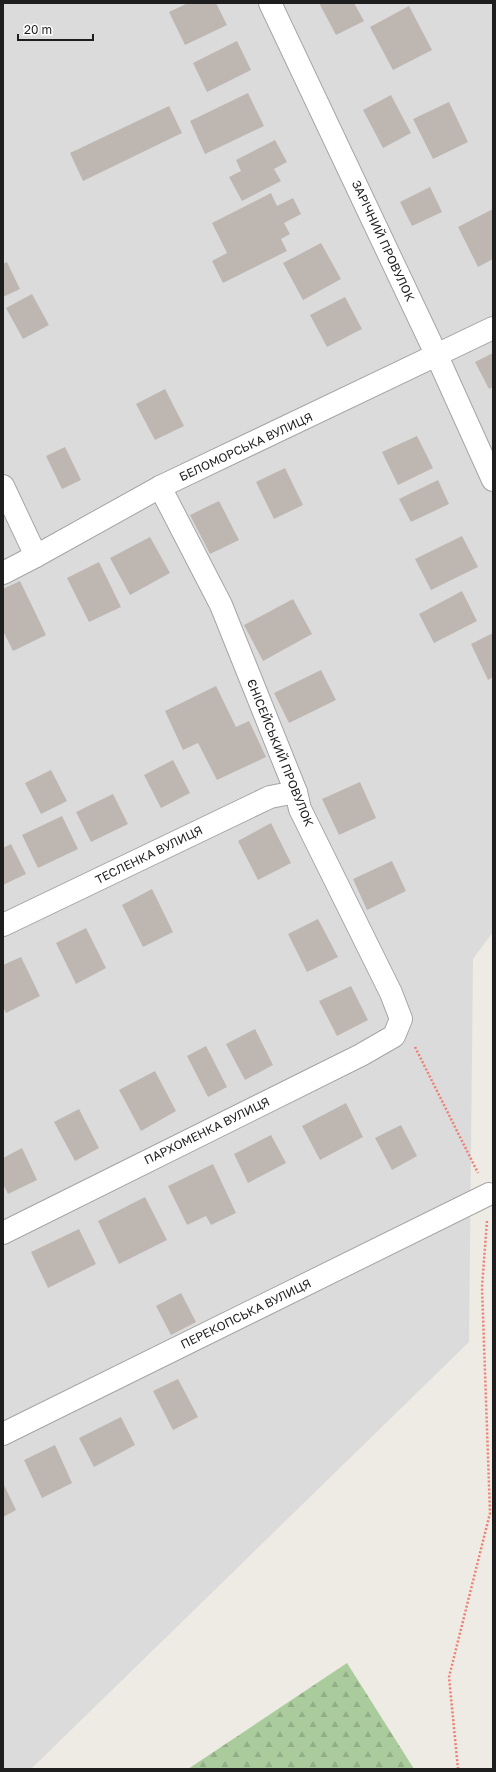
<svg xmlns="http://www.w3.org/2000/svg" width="496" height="1772" viewBox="0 0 496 1772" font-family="'Golos Text',sans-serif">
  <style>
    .residential { fill: #dcdbdb }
    .forest { fill: url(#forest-firs) }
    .building { fill: #beb7b1 }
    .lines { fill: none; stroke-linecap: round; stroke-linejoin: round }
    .minor-casing { stroke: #a5a5a5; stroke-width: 24 }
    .path { stroke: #f07f73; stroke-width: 2.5; stroke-dasharray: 2 2; stroke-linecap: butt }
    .minor { stroke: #fff; stroke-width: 22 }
    .labels { text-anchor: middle; stroke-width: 3; stroke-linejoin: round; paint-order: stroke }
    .street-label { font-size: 12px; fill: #1e1e1e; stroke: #fff }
  </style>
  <defs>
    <pattern id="forest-firs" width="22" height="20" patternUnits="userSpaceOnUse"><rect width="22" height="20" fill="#aacb9c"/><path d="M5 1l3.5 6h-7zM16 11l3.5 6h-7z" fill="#92ae86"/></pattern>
  </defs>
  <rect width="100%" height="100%" fill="#eeebe4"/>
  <path class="residential" d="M3,3H493V932L473,959L469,1342L31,1769H3Z"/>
  <path class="forest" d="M347,1663L414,1769H188Z"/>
  <g class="building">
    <path d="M188,3H216L227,25L185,45L169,12Z"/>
    <path d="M319,3H354L364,21L336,35Z"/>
    <path d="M409,6L432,50L393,70L370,27Z"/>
    <path d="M237,41L251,70L207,92L193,63Z"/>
    <path d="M248,93L264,126L205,154L190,121Z"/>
    <path d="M391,95L411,133L383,148L363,110Z"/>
    <path d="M449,102L468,142L433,159L413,119Z"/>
    <path d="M169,106L182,133L83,181L70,153Z"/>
    <path d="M275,140L287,162L274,169L281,181L242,201L229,177L241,171L236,160Z"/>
    <path d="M430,187L442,212L412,226L400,202Z"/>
    <path d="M271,193L277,206L293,198L301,214L284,223L290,234L281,239L287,251L223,283L212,261L227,253L212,223Z"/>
    <path d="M493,209V259L478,267L458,227Z"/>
    <path d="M321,243L341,279L303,300L283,263Z"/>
    <path d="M7,262L20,289L3,297V264Z"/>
    <path d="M32,294L49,325L23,339L6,308Z"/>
    <path d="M345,297L362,329L327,347L310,315Z"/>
    <path d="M493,353V387L489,389L475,362Z"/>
    <path d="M165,389L184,426L155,440L136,404Z"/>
    <path d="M417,436L433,468L398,485L382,452Z"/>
    <path d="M65,447L81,480L62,489L46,456Z"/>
    <path d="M285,468L303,505L274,519L256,482Z"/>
    <path d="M438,480L449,504L411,522L399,499Z"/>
    <path d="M219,501L239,540L210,554L190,515Z"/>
    <path d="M462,536L478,567L431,590L415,559Z"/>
    <path d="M150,537L170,573L130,595L110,558Z"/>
    <path d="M99,562L121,607L89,622L67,578Z"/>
    <path d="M20,581L46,635L13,651L3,631V589Z"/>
    <path d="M462,591L477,621L434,643L419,614Z"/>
    <path d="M293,599L312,634L263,661L244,625Z"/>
    <path d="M493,633V677L488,680L471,644Z"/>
    <path d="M321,670L336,700L289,723L274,693Z"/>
    <path d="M216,686L236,727L249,721L266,757L217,780L198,743L183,750L165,711Z"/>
    <path d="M173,760L190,793L161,808L144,775Z"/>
    <path d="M51,770L67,801L41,814L25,783Z"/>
    <path d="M360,782L376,818L339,835L322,799Z"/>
    <path d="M113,794L128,824L91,842L76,812Z"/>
    <path d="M62,816L78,849L38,868L22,835Z"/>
    <path d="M271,823L291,863L258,880L238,841Z"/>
    <path d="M11,844L26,874L3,885V848Z"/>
    <path d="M392,861L406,891L367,910L353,879Z"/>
    <path d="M152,889L173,932L143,947L122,905Z"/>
    <path d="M318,919L338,957L307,972L288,934Z"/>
    <path d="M86,928L106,968L76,984L56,943Z"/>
    <path d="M21,957L40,996L6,1013L3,1007V965Z"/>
    <path d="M351,986L368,1020L337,1036L319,1001Z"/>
    <path d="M255,1029L273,1065L245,1080L226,1044Z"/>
    <path d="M206,1046L227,1087L208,1097L187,1056Z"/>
    <path d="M155,1071L176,1111L141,1131L119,1090Z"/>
    <path d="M346,1103L363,1137L320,1160L302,1126Z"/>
    <path d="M79,1109L99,1148L75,1161L54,1122Z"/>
    <path d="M401,1125L417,1156L392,1170L375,1138Z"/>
    <path d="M271,1135L286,1163L248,1183L234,1154Z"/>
    <path d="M22,1148L37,1180L8,1194L3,1184V1158Z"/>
    <path d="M213,1164L236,1213L211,1225L206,1216L187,1225L168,1186Z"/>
    <path d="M145,1197L167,1240L119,1264L98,1221Z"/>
    <path d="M79,1229L96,1264L48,1288L31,1252Z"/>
    <path d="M181,1293L196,1322L171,1335L156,1306Z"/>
    <path d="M178,1379L198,1417L173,1430L153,1391Z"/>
    <path d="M121,1417L135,1445L94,1467L79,1438Z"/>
    <path d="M55,1445L72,1483L42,1498L24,1460Z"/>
    <path d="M3,1483L16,1510L3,1517Z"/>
  </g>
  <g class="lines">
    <defs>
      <g id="minor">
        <path d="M270,3L437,356L493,480"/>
        <path d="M3,486L36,556"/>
        <path d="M3,573L36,556L160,487L493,328"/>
        <path d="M3,925L270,797L296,792"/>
        <path d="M3,1233L361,1055L394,1036L401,1019L391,993L300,809L296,792L221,605L160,487"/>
        <path d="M3,1434L489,1194"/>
      </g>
    </defs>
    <use href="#minor" class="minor-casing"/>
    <g class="path">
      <path d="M415,1047L478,1173"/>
      <path d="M458,1769L449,1677L490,1513L482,1287L487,1221"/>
    </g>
    <use href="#minor" class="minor"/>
  </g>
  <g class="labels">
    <g class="street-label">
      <text transform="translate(383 241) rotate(65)" y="4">ЗАРІЧНИЙ ПРОВУЛОК</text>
      <text transform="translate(246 447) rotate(-25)" y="4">БЕЛОМОРСЬКА ВУЛИЦЯ</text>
      <text transform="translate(280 753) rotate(68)" y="4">ЄНІСЕЙСЬКИЙ ПРОВУЛОК</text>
      <text transform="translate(149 855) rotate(-26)" y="4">ТЕСЛЕНКА ВУЛИЦЯ</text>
      <text transform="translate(207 1131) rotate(-26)" y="4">ПАРХОМЕНКА ВУЛИЦЯ</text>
      <text transform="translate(246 1314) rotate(-26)" y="4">ПЕРЕКОПСЬКА ВУЛИЦЯ</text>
    </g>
  </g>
  <rect width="496" height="1772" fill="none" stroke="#1e1e1e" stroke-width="8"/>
  <path d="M18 34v6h75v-6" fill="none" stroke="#1e1e1e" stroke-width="2"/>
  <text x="24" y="34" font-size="12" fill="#1e1e1e" stroke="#ffffff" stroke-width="3" paint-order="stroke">20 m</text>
</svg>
